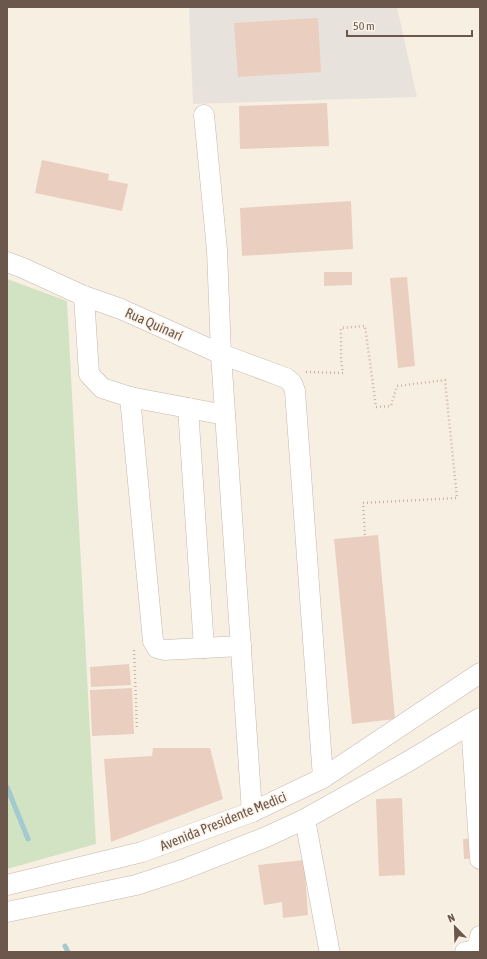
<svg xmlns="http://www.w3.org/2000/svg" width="487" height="959" viewBox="0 0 487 959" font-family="'Asap Condensed',sans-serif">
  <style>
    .industrial { fill: #e8e2dd }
    .green { fill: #d2e3c4 }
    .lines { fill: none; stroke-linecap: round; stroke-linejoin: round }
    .stream { stroke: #a2cacf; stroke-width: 5 }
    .building { fill: #eacebf }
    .minor-casing { stroke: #c7b7ac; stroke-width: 21 }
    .path { stroke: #ceb1a2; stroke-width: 2.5; stroke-dasharray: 1 3; stroke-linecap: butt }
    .minor { stroke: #fff; stroke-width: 20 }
    .labels { text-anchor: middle; stroke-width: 3; stroke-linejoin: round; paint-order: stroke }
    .street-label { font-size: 14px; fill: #6c574d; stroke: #fcf3e8 }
  </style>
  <rect width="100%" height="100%" fill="#f8efe3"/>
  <path class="industrial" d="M189,7H397L417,97L193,104Z"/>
  <path class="green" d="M7,279L67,301L96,844L7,869Z"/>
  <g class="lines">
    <g class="stream">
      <path d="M7,787L28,839"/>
      <path d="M65,946L68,952"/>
    </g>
  </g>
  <g class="building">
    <path d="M318,18L321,72L238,77L234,23Z"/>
    <path d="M327,103L329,146L240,149L239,106Z"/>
    <path d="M42,160L109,174L108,180L128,184L122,211L35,193Z"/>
    <path d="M351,201L353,249L242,256L240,208Z"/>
    <path d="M324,272H352V285L324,286Z"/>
    <path d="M407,277L415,366L398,368L390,278Z"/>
    <path d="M378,535L395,719L352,724L334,539Z"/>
    <path d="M129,664L131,685L91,687L90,667Z"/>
    <path d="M132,688L134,734L92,736L90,690Z"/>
    <path d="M153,748H210L223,799L111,842L104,759L152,756Z"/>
    <path d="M402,798L405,875L379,876L376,799Z"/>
    <path d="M475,838L477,858L464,859L463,839Z"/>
    <path d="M304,860L308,915L283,918L282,902L264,905L258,865Z"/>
  </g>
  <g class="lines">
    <defs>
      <g id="minor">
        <path d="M204,115L217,250L221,354L252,812"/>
        <path d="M7,262L23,268L84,296L121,309L221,354L286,378L292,383L295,391L323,778"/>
        <path d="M84,296L89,374L102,388L130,397L225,415"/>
        <path d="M130,397L153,641L157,648L164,650L241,646"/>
        <path d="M188,408L204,648"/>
        <path d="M471,723L480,859"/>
        <path d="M305,819L329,949"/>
        <path d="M7,885L142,852L252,812L323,778L480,673"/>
        <path d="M7,912L136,885L182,870L266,837L305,819L409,761L480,718"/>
        <path d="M465,952C476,951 479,946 480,936"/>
      </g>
    </defs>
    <use href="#minor" class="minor-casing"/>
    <g class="path">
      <path d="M306,372L343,373L341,359V328L365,326L376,407L391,406L397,386L445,380L457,498L363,503L365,536"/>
      <path d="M134,650L137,729"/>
    </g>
    <use href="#minor" class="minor"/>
  </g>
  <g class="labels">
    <g class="street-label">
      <text transform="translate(154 324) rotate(24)" y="5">Rua Quinarí</text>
      <text transform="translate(223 821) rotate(-22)" y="5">Avenida Presidente Medici</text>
    </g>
  </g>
  <rect width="487" height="959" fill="none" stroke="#6c574d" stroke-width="16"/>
  <g transform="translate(455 927) rotate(337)" stroke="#fcf3e8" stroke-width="3" paint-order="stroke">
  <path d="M0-3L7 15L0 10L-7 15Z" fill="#6c574d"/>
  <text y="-6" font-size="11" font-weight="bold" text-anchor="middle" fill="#6c574d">N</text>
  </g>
  <path d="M347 30v6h125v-6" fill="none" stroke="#6c574d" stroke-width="2"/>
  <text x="353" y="30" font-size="12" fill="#6c574d" stroke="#fcf3e8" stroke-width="3" paint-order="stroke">50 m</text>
</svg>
